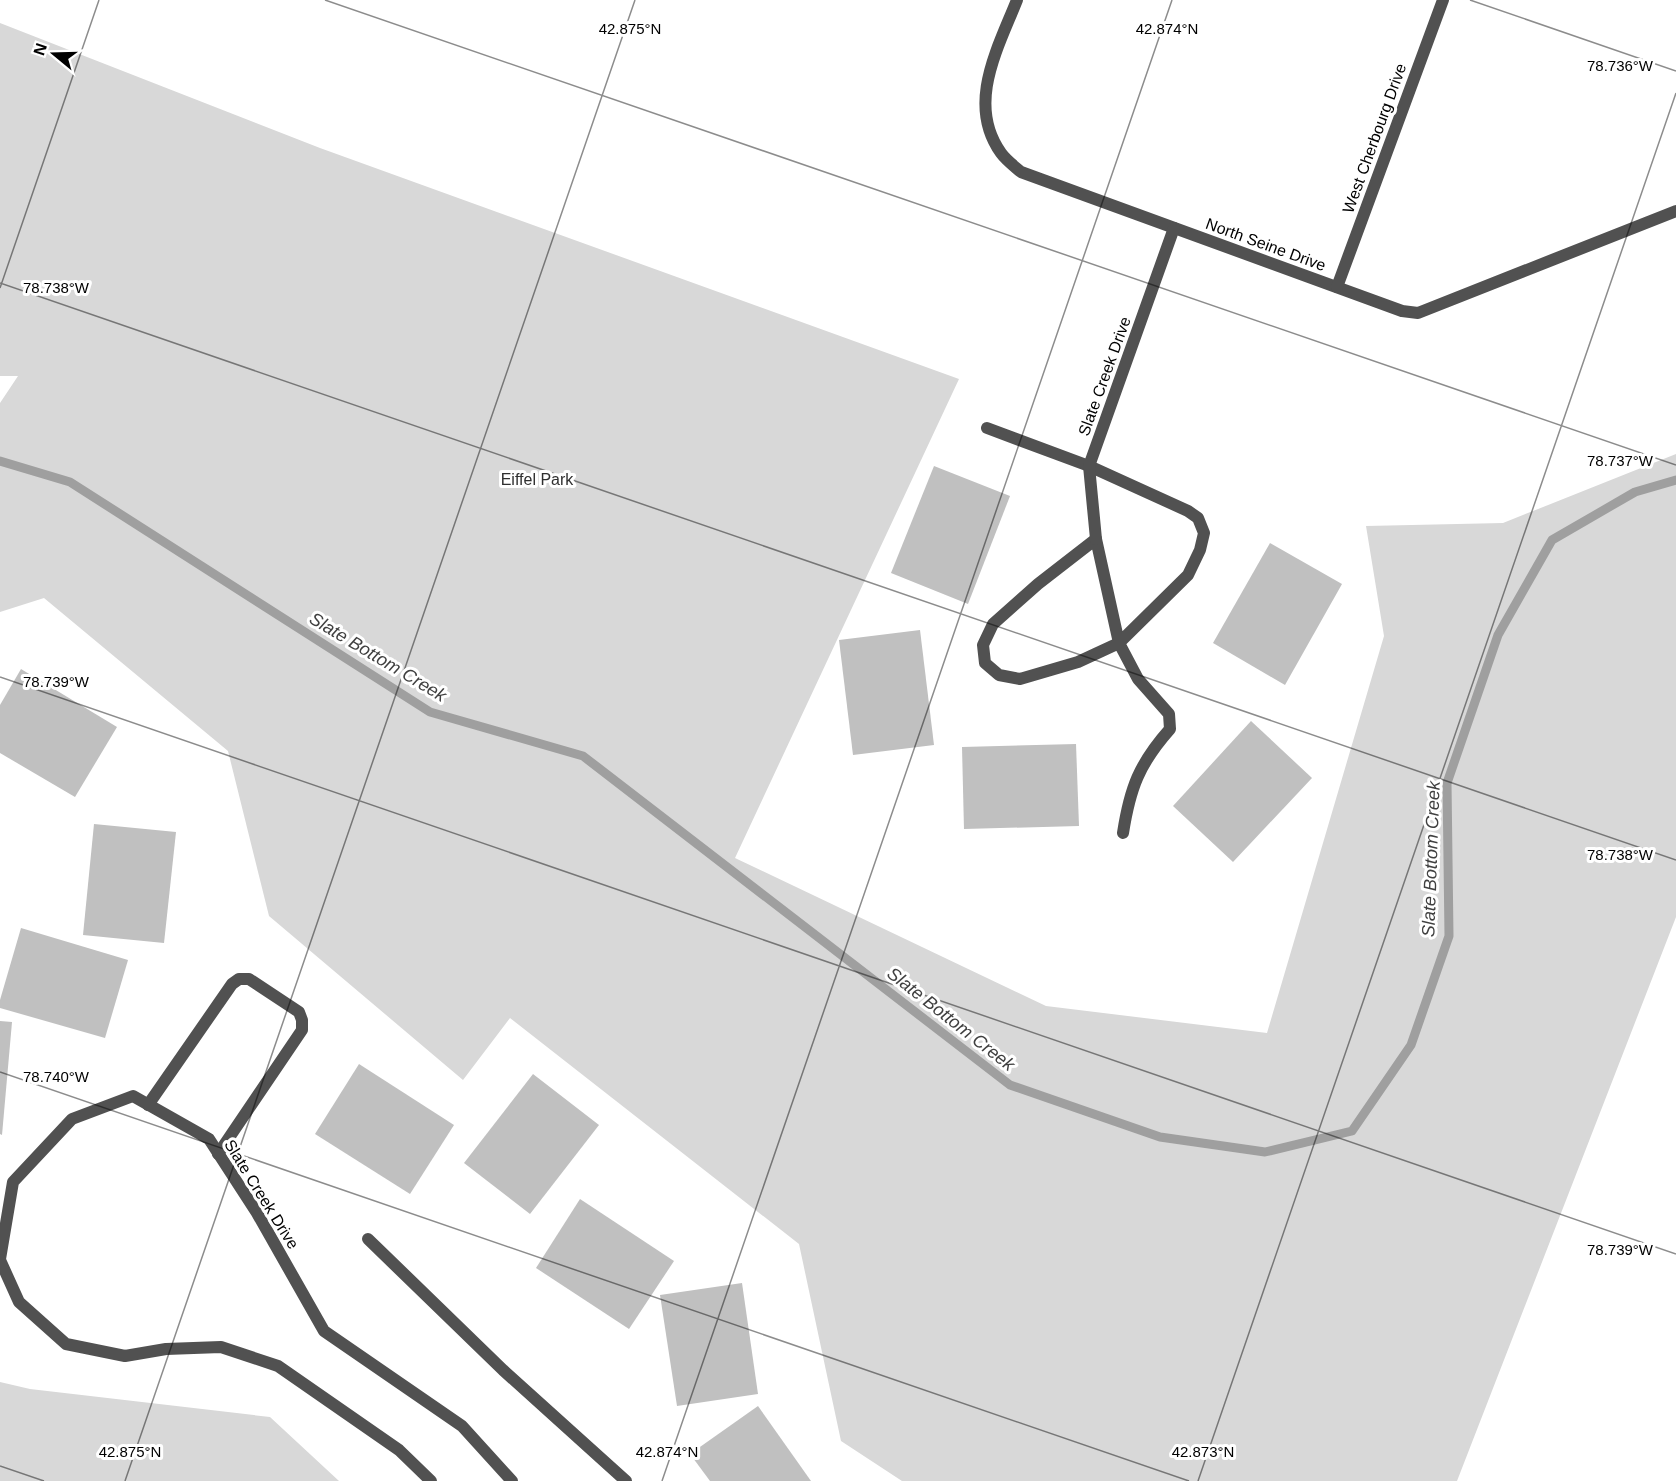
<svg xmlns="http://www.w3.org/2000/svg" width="1676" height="1481" viewBox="0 0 1676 1481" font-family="Arial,sans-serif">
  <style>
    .green { fill: #d8d8d8 }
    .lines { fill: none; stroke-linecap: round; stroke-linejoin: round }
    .stream { stroke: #9f9f9f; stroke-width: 9 }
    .building { fill: #c0c0c0 }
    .lane { stroke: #515151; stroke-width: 12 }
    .street { stroke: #515151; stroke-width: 12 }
    .ticks { fill: none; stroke: #000; stroke-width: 1.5; stroke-opacity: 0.45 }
    .labels { text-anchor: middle; stroke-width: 6; stroke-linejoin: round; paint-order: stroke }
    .street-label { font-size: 16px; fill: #000; stroke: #fff }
    .park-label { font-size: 16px; fill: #2f2f2f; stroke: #fff }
    .water-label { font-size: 18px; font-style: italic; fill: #404040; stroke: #fff }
    .ticks-label { font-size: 15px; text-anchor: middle; fill: #000; stroke: #fff; stroke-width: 6; stroke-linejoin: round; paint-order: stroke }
  </style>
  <rect width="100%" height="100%" fill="#fff"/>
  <g class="green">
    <path d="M0,23L320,148L959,379L735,858L1046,1006L1267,1033L1384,636L1366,526L1503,523L1676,454V917L1457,1481H902L841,1441L799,1244L510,1018L463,1080L269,916L228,751L44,598L0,612V403L18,376H0Z"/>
    <path d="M0,1382L30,1389L270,1417L339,1481H0Z"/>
  </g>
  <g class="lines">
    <path class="stream" d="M0,461L70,482L430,712L583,756L1010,1085L1160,1137L1265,1152L1352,1131L1411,1045L1449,936L1447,783L1498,635L1552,540L1635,492L1676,480"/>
  </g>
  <g class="building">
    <path d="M934,466L1010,496L968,604L891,573Z"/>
    <path d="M1270,543L1342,584L1285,685L1213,643Z"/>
    <path d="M920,630L934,745L853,755L839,640Z"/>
    <path d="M21,669L117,727L75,797L0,753V705Z"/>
    <path d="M1251,721L1312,778L1233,862L1173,806Z"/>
    <path d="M1076,744L1079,826L964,829L962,747Z"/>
    <path d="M94,824L176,832L164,943L83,935Z"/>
    <path d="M21,928L128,960L105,1038L0,1008V1000Z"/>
    <path d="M0,1021L12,1022L2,1135L0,1134Z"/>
    <path d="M359,1064L454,1125L410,1194L315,1134Z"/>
    <path d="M533,1074L599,1125L530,1214L464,1163Z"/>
    <path d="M580,1199L674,1261L629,1329L536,1268Z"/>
    <path d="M742,1283L758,1394L677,1406L660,1295Z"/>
    <path d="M758,1406L811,1481H710L690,1454Z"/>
  </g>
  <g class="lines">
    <g class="lane">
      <path d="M987,428L1089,466L1188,511L1198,518L1204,533L1200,550L1188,575L1119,643L1078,662L1020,679L999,675L985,663L983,645L993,624L1038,584L1096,539L1119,643L1138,679L1169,714L1170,729C1139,764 1130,788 1123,833"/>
      <path d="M148,1105L232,984L239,979H249L299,1012L302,1020V1030L218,1154"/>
    </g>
    <g class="street">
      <path d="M1017,0C998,48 966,104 1001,153C1006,160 1014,166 1021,172L1402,311L1418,313L1676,211"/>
      <path d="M1337,287L1443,0"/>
      <path d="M1096,539L1089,466L1174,228"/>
      <path d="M368,1239L503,1370L626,1481"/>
      <path d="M0,1259L13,1182L72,1119L133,1096L209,1139L257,1213L324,1331L462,1426L512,1481"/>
      <path d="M0,1260L19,1302L66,1344L125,1356L166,1349L221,1347L278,1366L399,1450L431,1481"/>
    </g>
  </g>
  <path class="ticks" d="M325,0L1676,465M1470,0L1676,71M0,283L1676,860M0,288L99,0M0,677L1676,1254M0,1072L1189,1481M0,1466L44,1481M125,1481L635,0M662,1481L1172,0M1198,1481L1676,93"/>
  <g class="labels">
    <g class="street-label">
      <text transform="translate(1374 138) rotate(-70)" y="6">West Cherbourg Drive</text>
      <text transform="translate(1266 244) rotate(20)" y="6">North Seine Drive</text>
      <text transform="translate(1104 376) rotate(-70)" y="6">Slate Creek Drive</text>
      <text transform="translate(262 1194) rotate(58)" y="6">Slate Creek Drive</text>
    </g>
    <g class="park-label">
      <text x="537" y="485">Eiffel Park</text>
    </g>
    <g class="water-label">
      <text transform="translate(378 657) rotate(31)" y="6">Slate Bottom Creek</text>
      <text transform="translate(1431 859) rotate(-88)" y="6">Slate Bottom Creek</text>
      <text transform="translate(951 1019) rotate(38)" y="6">Slate Bottom Creek</text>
    </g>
  </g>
  <g class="ticks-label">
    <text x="630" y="34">42.875°N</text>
    <text x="1167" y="34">42.874°N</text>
    <text x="1620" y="71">78.736°W</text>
    <text x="56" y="293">78.738°W</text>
    <text x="1620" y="466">78.737°W</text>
    <text x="56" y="687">78.739°W</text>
    <text x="1620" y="860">78.738°W</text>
    <text x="56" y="1082">78.740°W</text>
    <text x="1620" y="1255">78.739°W</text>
    <text x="130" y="1457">42.875°N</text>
    <text x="667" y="1457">42.874°N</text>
    <text x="1203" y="1457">42.873°N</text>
  </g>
  <g transform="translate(54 54) rotate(289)" stroke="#ffffff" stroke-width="4.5" paint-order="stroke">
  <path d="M0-4.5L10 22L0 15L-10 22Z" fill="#000000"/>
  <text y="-9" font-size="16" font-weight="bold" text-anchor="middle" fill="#000000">N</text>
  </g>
</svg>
